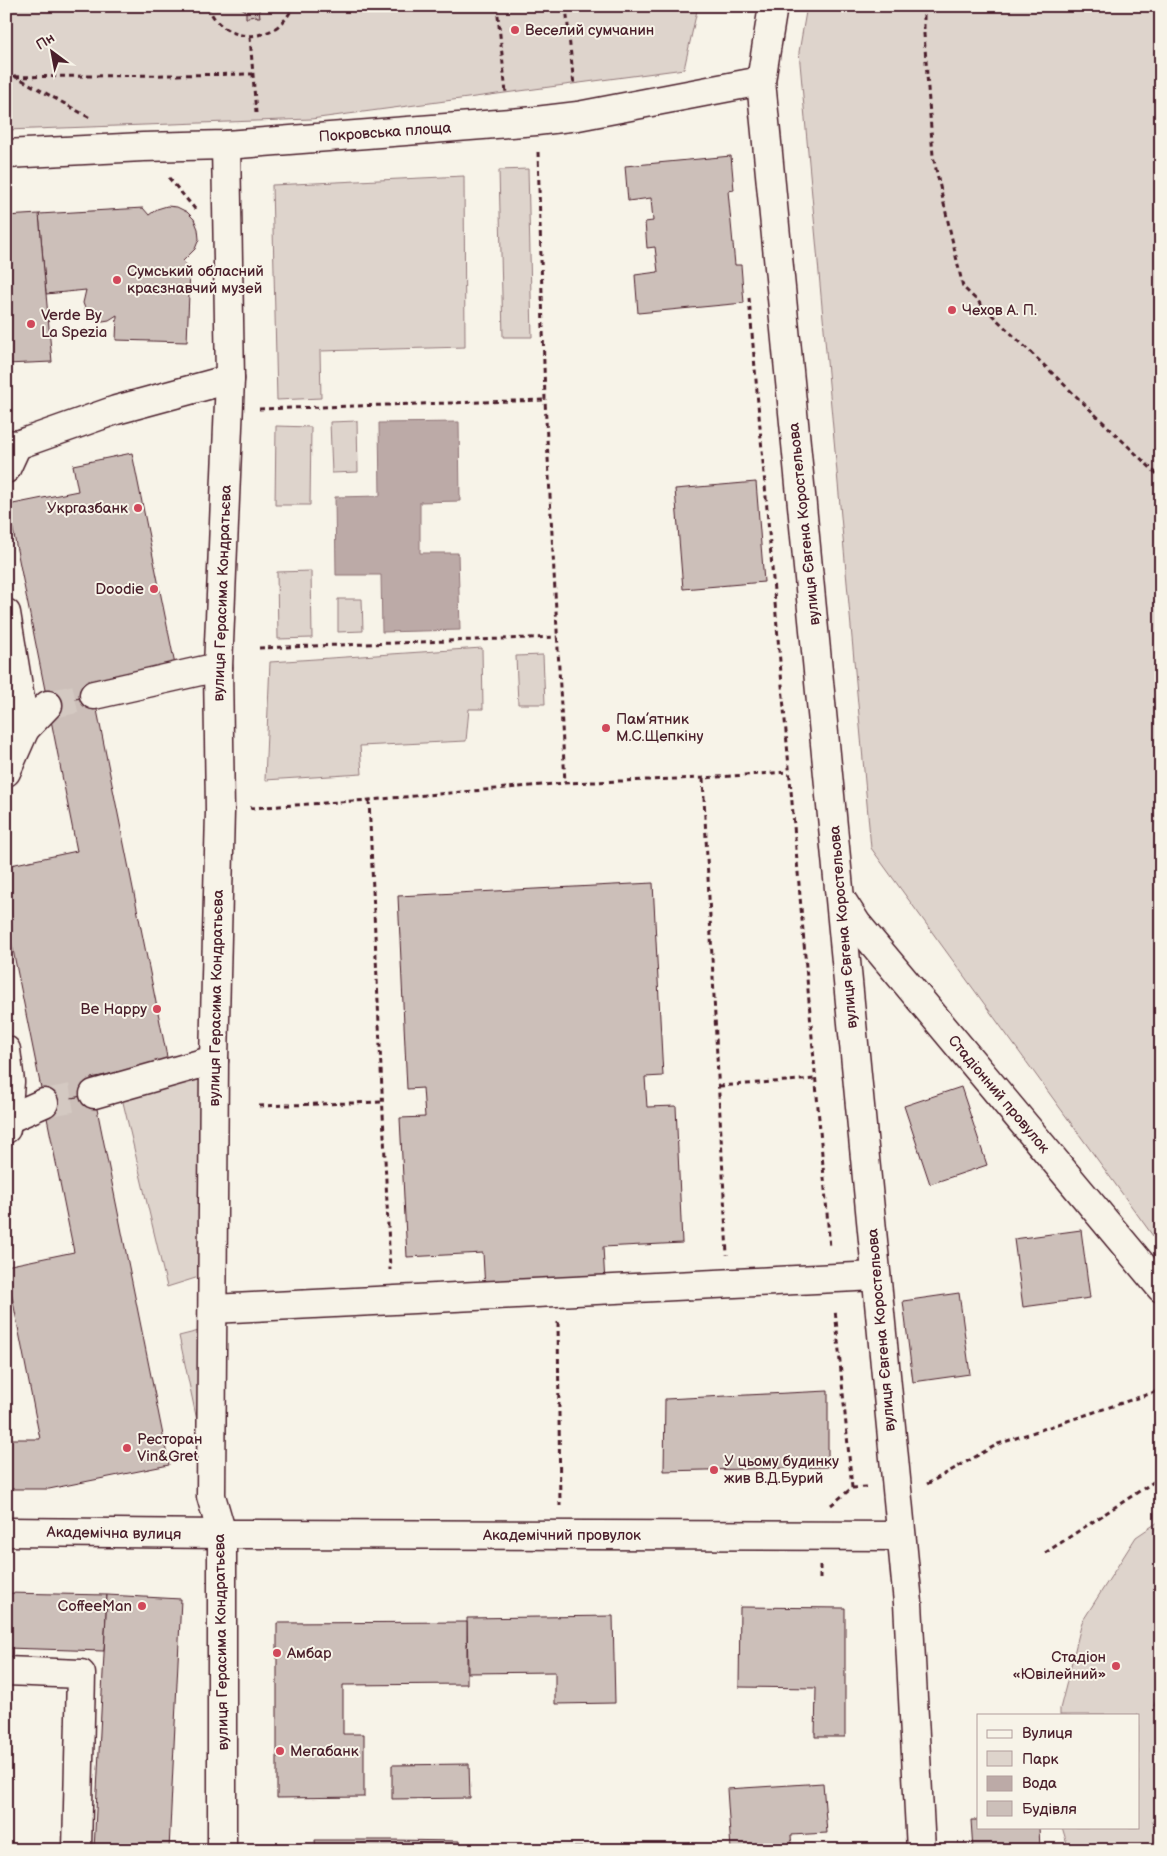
<svg xmlns="http://www.w3.org/2000/svg" width="1167" height="1856" viewBox="0 0 1167 1856" font-family="'Balsamiq Sans',sans-serif">
  <style>
    .green { fill: #ded4cc; stroke: #947a7c }
    .water { fill: #bcaaa7; stroke: #8e7275 }
    .building { fill: #ccbfb9; stroke: #4a1f2b }
    .lines { fill: none; stroke-linecap: round; stroke-linejoin: round }
    .minor-tunnel { stroke: #d4c9c2; stroke-width: 28; stroke-dasharray: 28 14; stroke-linecap: butt }
    .minor-casing { stroke: #4a1f2b; stroke-width: 31 }
    .path { stroke: #4a1f2b; stroke-width: 3; stroke-dasharray: 5 4; stroke-linecap: butt }
    .minor { stroke: #f7f3e8; stroke-width: 28 }
    .poi-dot { fill: #d1495b; stroke: #f7f3e8; stroke-width: 2 }
    .labels { text-anchor: middle; stroke-width: 4; stroke-linejoin: round; paint-order: stroke }
    .poi-label { font-size: 15px; fill: #4a1f2b; stroke: #f7f3e8; text-anchor: start }
    .street-label { font-size: 15px; fill: #4a1f2b; stroke: #f7f3e8 }
  </style>
  <rect width="100%" height="100%" fill="#f7f3e8"/>
  <filter id="ink" filterUnits="userSpaceOnUse"><feTurbulence type="fractalNoise" baseFrequency=".02" numOctaves="2"/><feDisplacementMap in="SourceGraphic" scale="10" xChannelSelector="R" yChannelSelector="G"/><feConvolveMatrix kernelMatrix="1 2 1 2 8 2 1 2 1" color-interpolation-filters="sRGB"/></filter>
  <g filter="url(#ink)">
    <g class="green">
      <path d="M6,6H698L684,69L311,119L6,130Z"/>
      <path d="M807,6H1161V1247L871,848L799,52Z"/>
      <path d="M528,169L532,337H503L499,170Z"/>
      <path d="M464,176L465,347L320,351L321,398L277,400L272,185Z"/>
      <path d="M357,421L358,472L332,473L330,422Z"/>
      <path d="M276,426L311,427L310,505H275Z"/>
      <path d="M311,571L312,638L278,639L277,572Z"/>
      <path d="M338,599H362L363,631L338,632Z"/>
      <path d="M482,648L483,709H469L466,741L360,746L362,774L265,780L270,662Z"/>
      <path d="M543,655L545,704H518L516,656Z"/>
      <path d="M203,1077L202,1276L167,1287L122,1098Z"/>
      <path d="M203,1330L199,1430L179,1336Z"/>
      <path d="M1161,1520V1850H1069L1062,1827H1138V1715H1060V1709L1082,1622L1136,1537Z"/>
    </g>
    <path class="water" d="M459,422L460,501L420,502V553H458L460,630L382,632L381,575H336L335,497L380,496L379,423Z"/>
    <g class="building">
      <path d="M238,6H264L259,10L260,17H257V16L248,17L249,18H246V11Z"/>
      <path d="M731,156L734,190L728,191L735,265H741L744,303L638,313L635,275L658,272L655,247L647,248L645,222L653,221L651,198L628,201L625,166Z"/>
      <path d="M167,206L177,207L187,212L194,219L198,229L199,239L195,249L183,261L190,269L187,342L116,340L117,315L109,320L103,321L91,318L87,314L83,303L86,290L46,294L39,214L143,208L149,215L157,209Z"/>
      <path d="M39,214L52,362L6,364V216Z"/>
      <path d="M132,453L175,665L94,695L48,705L8,505L78,491L73,465Z"/>
      <path d="M756,482L764,582L683,589L675,489Z"/>
      <path d="M94,695L168,1062L91,1078L94,1094L44,1103L6,915V866L77,851L48,705Z"/>
      <path d="M653,883L663,1076L645,1077L647,1107L676,1106L682,1243L603,1247L605,1284L485,1290L483,1253L407,1257L400,1118L425,1117L423,1088L407,1089L398,896Z"/>
      <path d="M961,1087L987,1165L930,1184L904,1106Z"/>
      <path d="M94,1094L169,1465L49,1489H6V1439H40L6,1266L74,1252L44,1103Z"/>
      <path d="M1081,1230L1090,1298L1023,1307L1014,1239Z"/>
      <path d="M959,1293L970,1374L913,1382L903,1301Z"/>
      <path d="M828,1391V1467L664,1471L665,1399Z"/>
      <path d="M6,1593L107,1595L104,1651L6,1648Z"/>
      <path d="M107,1595L181,1599L169,1850H94Z"/>
      <path d="M740,1607L845,1608V1737H815L816,1688L739,1687Z"/>
      <path d="M613,1616L615,1703L555,1704V1672L468,1673L467,1618Z"/>
      <path d="M467,1622V1684L343,1685V1734H364V1797L277,1798V1623Z"/>
      <path d="M1161,1686V1707L1154,1706Z"/>
      <path d="M469,1764L470,1798L392,1799V1765Z"/>
      <path d="M823,1783L827,1833L791,1835L792,1850H731L727,1789Z"/>
      <path d="M1161,1818V1837L1153,1821Z"/>
      <path d="M971,1820H978V1827H1039L1040,1850H973Z"/>
      <path d="M315,1840H392L459,1841L458,1850H316Z"/>
      <rect x="497" y="1847" width="100" height="3"/>
    </g>
    <g class="lines">
      <g class="minor-tunnel">
        <path d="M48,705L94,695"/>
        <path d="M44,1103L94,1094"/>
      </g>
      <defs>
        <g id="minor">
          <path d="M773,6L761,81L908,1603L921,1850"/>
          <path d="M6,154L143,147L226,145L536,121L578,116L761,81"/>
          <path d="M6,444L17,445L116,410L230,379"/>
          <path d="M6,469L17,445"/>
          <path d="M6,613L25,729L48,705"/>
          <path d="M94,695L218,667"/>
          <path d="M6,772L25,729"/>
          <path d="M841,899L857,924L1161,1288"/>
          <path d="M6,1050L10,1082L6,1129"/>
          <path d="M94,1094L214,1060"/>
          <path d="M8,1119L44,1103"/>
          <path d="M213,1309L876,1276"/>
          <path d="M6,1532L222,1534L901,1536"/>
          <path d="M6,1671L81,1674L77,1850"/>
          <path d="M222,1850V1534L211,1496L214,1060L220,811L218,667L230,379L226,145"/>
        </g>
      </defs>
      <use href="#minor" class="minor-casing"/>
      <g class="path">
        <path d="M208,6C222,46 278,45 293,6"/>
        <path d="M497,6L506,93"/>
        <path d="M566,6L574,86"/>
        <path d="M924,6V34L933,156L963,287L1161,478"/>
        <path d="M250,37L256,113"/>
        <path d="M6,71L92,119"/>
        <path d="M6,77L253,74"/>
        <path d="M538,152L545,400L565,783"/>
        <path d="M169,178L195,209"/>
        <path d="M749,298L830,1248"/>
        <path d="M259,409L545,400"/>
        <path d="M259,648L557,637"/>
        <path d="M703,778L727,1255"/>
        <path d="M369,800L390,1270"/>
        <path d="M250,808L369,800L565,783L703,778L788,772"/>
        <path d="M719,1086L814,1079"/>
        <path d="M259,1106L382,1102"/>
        <path d="M558,1322L560,1506"/>
        <path d="M927,1484L998,1444L1161,1390"/>
        <path d="M852,1488L866,1487"/>
        <path d="M831,1505L852,1488L835,1309"/>
        <path d="M1045,1553L1161,1477"/>
        <path d="M820,1579V1565"/>
      </g>
      <use href="#minor" class="minor"/>
    </g>
  </g>
  <g class="poi-dot">
    <circle cx="515" cy="30" r="5"/>
    <circle cx="117" cy="280" r="5"/>
    <circle cx="952" cy="310" r="5"/>
    <circle cx="31" cy="324" r="5"/>
    <circle cx="138" cy="508" r="5"/>
    <circle cx="154" cy="589" r="5"/>
    <circle cx="606" cy="728" r="5"/>
    <circle cx="157" cy="1009" r="5"/>
    <circle cx="127" cy="1448" r="5"/>
    <circle cx="714" cy="1470" r="5"/>
    <circle cx="142" cy="1606" r="5"/>
    <circle cx="277" cy="1653" r="5"/>
    <circle cx="1116" cy="1666" r="5"/>
    <circle cx="280" cy="1751" r="5"/>
  </g>
  <g class="labels">
    <g class="poi-label">
      <text x="525" y="35">Веселий сумчанин</text>
      <text x="127" y="276">Сумський обласний<tspan x="127" dy="17">краєзнавчий музей</tspan></text>
      <text x="962" y="315">Чехов А. П.</text>
      <text x="41" y="320">Verde By<tspan x="41" dy="17">La Spezia</tspan></text>
      <text x="128" y="513" text-anchor="end">Укргазбанк</text>
      <text x="144" y="594" text-anchor="end">Doodie</text>
      <text x="616" y="724">Пам’ятник<tspan x="616" dy="17">М.С.Щепкіну</tspan></text>
      <text x="147" y="1014" text-anchor="end">Be Happy</text>
      <text x="137" y="1444">Ресторан<tspan x="137" dy="17">Vin&amp;Gret</tspan></text>
      <text x="724" y="1466">У цьому будинку<tspan x="724" dy="17">жив В.Д.Бурий</tspan></text>
      <text x="132" y="1611" text-anchor="end">CoffeeMan</text>
      <text x="287" y="1658">Амбар</text>
      <text x="1106" y="1662" text-anchor="end">Стадіон<tspan x="1106" dy="17">«Ювілейний»</tspan></text>
      <text x="290" y="1756">Мегабанк</text>
    </g>
    <g class="street-label">
      <text transform="translate(385 132) rotate(-4)" y="5">Покровська площа</text>
      <text transform="translate(804 524) rotate(-96)" y="5">вулиця Євгена Коростельова</text>
      <text transform="translate(222 593) rotate(-88)" y="5">вулиця Герасима Кондратьєва</text>
      <text transform="translate(843 927) rotate(-95)" y="5">вулиця Євгена Коростельова</text>
      <text transform="translate(216 998) rotate(-89)" y="5">вулиця Герасима Кондратьєва</text>
      <text transform="translate(999 1094) rotate(50)" y="5">Стадіонний провулок</text>
      <text transform="translate(881 1330) rotate(-95)" y="5">вулиця Євгена Коростельова</text>
      <text transform="translate(114 1533) rotate(1)" y="5">Академічна вулиця</text>
      <text x="562" y="1540">Академічний провулок</text>
      <text transform="translate(221 1642) rotate(-91)" y="5">вулиця Герасима Кондратьєва</text>
    </g>
  </g>
  <rect width="1167" height="1856" fill="none" stroke="#f7f3e8" stroke-width="25"/>
  <rect x="12" y="12" width="1142" height="1831" fill="none" stroke="#4a1f2b" stroke-width="2" filter="url(#ink)"/>
  <rect x="977" y="1714" width="162" height="115" fill="#f7f3e8" stroke="#b29e9c"/>
  <rect x="987" y="1730" width="25" height="8" fill="#f7f3e8" stroke="#b29e9c"/>
  <text x="1022" y="1738" font-size="15" fill="#4a1f2b">Вулиця</text>
  <rect x="987" y="1751" width="25" height="15" fill="#ded4cc" stroke="#b29e9c"/>
  <text x="1022" y="1764" font-size="15" fill="#4a1f2b">Парк</text>
  <rect x="987" y="1776" width="25" height="15" fill="#bcaaa7" stroke="#b29e9c"/>
  <text x="1022" y="1788" font-size="15" fill="#4a1f2b">Вода</text>
  <rect x="987" y="1801" width="25" height="15" fill="#ccbfb9" stroke="#b29e9c"/>
  <text x="1022" y="1814" font-size="15" fill="#4a1f2b">Будівля</text>
  <g transform="translate(52 52) rotate(328)" stroke="#f7f3e8" stroke-width="4" paint-order="stroke">
  <path d="M0-4L9 19L0 12L-9 19Z" fill="#4a1f2b"/>
  <text y="-8" font-size="14" font-weight="bold" text-anchor="middle" fill="#4a1f2b">Пн</text>
  </g>
</svg>
